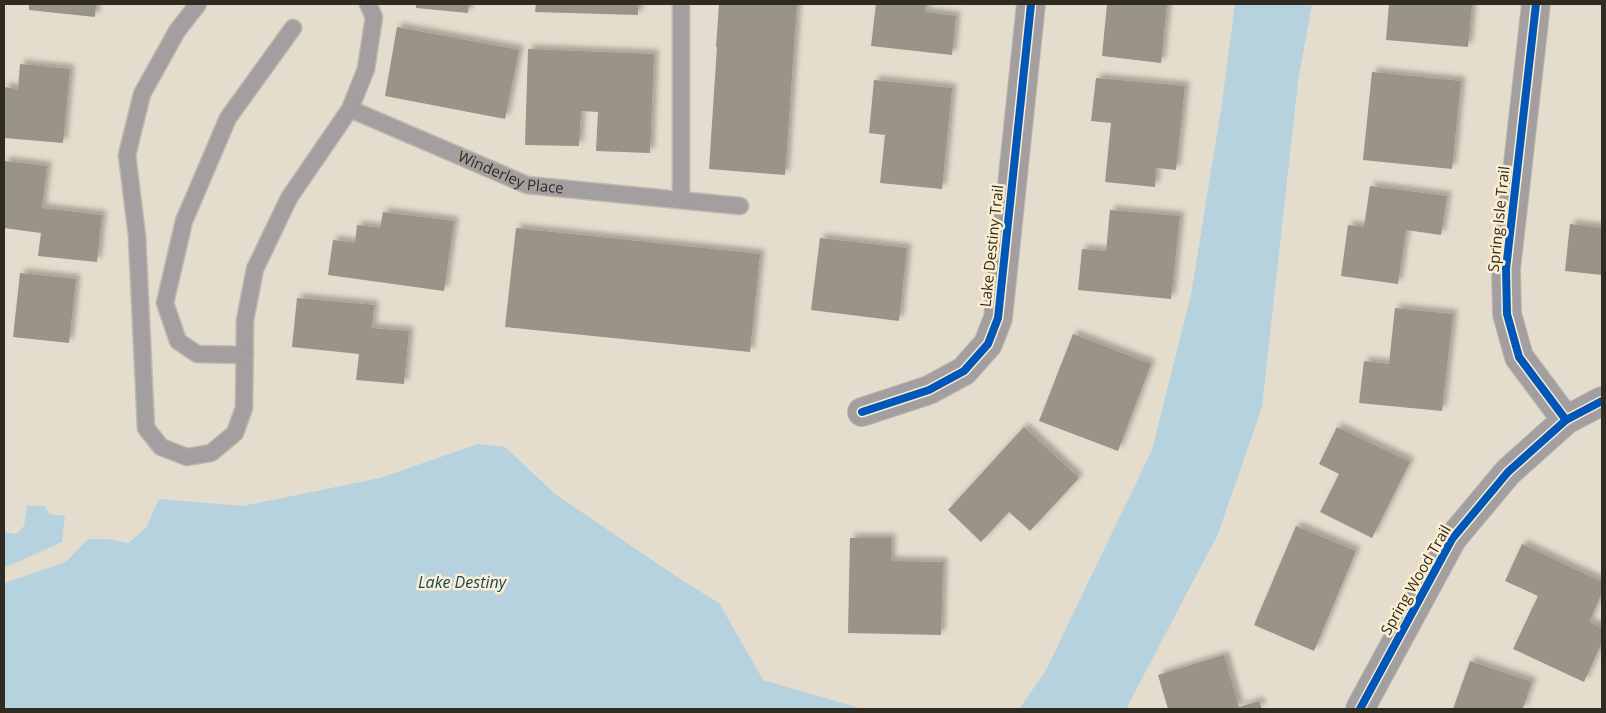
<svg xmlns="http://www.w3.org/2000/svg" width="1606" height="713" viewBox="0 0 1606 713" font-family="'Open Sans',sans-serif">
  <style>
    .water { fill: #b6d2de }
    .building { fill: #999388; filter: url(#shadow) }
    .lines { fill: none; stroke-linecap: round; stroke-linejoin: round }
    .service-casing { stroke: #beb9ac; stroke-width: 19 }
    .minor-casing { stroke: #beb9ac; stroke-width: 30 }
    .service { stroke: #a39ea0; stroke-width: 16 }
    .minor { stroke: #a39ea0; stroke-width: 28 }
    .cycleway-casing { stroke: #fbeed1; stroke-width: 11 }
    .cycleway { stroke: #0057b8; stroke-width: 8 }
    .labels { text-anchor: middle; stroke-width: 5; stroke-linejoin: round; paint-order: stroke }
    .street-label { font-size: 15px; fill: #302b20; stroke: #fbeed1 }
    .water-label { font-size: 16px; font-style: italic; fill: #134761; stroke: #fbeed1 }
  </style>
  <defs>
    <filter id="shadow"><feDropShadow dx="4.5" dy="-4.5" stdDeviation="2.5" flood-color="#0004"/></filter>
  </defs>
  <rect width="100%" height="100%" fill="#e4ddcd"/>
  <g class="water">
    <path d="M1235,4H1312L1298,81L1262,407L1218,534L1126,709H1019L1045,672L1152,450L1191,295L1221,110Z"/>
    <path d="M478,444L505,447L555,494L680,579L719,603L763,680L863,709H4V583L66,562L88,539H108L128,543L146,528L159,499L243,506L380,478Z"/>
    <path d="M27,505L45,506L49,514L65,516L62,542L4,568V532L16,534L24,526Z"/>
  </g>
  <g class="building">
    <path d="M29,4H96L95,17L29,10Z"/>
    <path d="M416,4H469L468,13L416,8Z"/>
    <path d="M536,4H638V15L535,12Z"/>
    <path d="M719,4H797L785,175L709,169L717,47H716Z"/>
    <path d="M876,4H926L925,12L956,16L952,55L871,46Z"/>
    <path d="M1107,4H1167L1161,63L1102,56Z"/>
    <path d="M1389,4L1472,5L1468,47L1386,40Z"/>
    <path d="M397,27L519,50L505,119L385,96Z"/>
    <path d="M528,49L654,54L650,153L596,151L598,112L581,111L579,146L525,145Z"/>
    <path d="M20,64L70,69L63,143L4,138V87L18,89Z"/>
    <path d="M1372,72L1461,81L1452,169L1363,160Z"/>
    <path d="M1096,78L1185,86L1176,170L1156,168L1155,187L1105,182L1111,123L1091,121Z"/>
    <path d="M874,80L952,88L942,189L880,183L885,135L869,133Z"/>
    <path d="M4,161L47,166L42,208L102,215L97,262L38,256L41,233L4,228Z"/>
    <path d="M1370,186L1447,196L1441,235L1406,230L1398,284L1341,276L1348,225L1364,227Z"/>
    <path d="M1110,210L1180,216L1171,299L1078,290L1082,249L1106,251Z"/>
    <path d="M383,212L454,221L444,291L328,275L333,240L355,243L357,225L380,228Z"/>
    <path d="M1570,224L1602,228V275L1565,271Z"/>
    <path d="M516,228L760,254L750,352L505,327Z"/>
    <path d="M820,238L907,248L899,321L811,310Z"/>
    <path d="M20,273L76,279L69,343L13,337Z"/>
    <path d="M297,298L374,305L372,328L409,331L404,384L356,380L359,354L292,347Z"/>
    <path d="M1395,308L1453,314L1442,411L1359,403L1364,361L1389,364Z"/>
    <path d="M1073,334L1151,364L1118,451L1039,421Z"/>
    <path d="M1024,427L1079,478L1030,531L1009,512L981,542L948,510Z"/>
    <path d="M1337,427L1410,462L1372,538L1320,512L1339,474L1319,464Z"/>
    <path d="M1296,526L1356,551L1314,651L1254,625Z"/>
    <path d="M850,538H891V561L943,562L941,635L848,633Z"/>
    <path d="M1522,544L1602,582V593L1589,622L1602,628V642L1584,682L1513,649L1538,596L1505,581Z"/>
    <path d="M1224,655L1239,707L1259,701L1262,709H1168L1158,675Z"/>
    <path d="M1470,661L1532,682L1523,708L1527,709H1453Z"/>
  </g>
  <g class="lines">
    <defs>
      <g id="service">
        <path d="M198,4L177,31L142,94L127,155L137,236L146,428L161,447L187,457L211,453L235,433L244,408L245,320L255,269L289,198L350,109L366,69L374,17L368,4"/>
        <path id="s1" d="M350,109L527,185L740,206"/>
        <path d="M681,200V4"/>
        <path d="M245,355L197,354L178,341L165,303L184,221L228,118L293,28"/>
      </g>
      <g id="minor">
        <path d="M1536,4L1506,269L1507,314L1519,357L1566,420"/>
        <path d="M862,412L929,390L964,371L988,344L998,318L1031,4"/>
        <path d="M1360,709L1452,539L1508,472L1566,420L1602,401"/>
      </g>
    </defs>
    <use href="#service" class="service-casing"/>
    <use href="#minor" class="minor-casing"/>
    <use href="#service" class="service"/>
    <use href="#minor" class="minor"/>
    <defs>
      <g id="cycleway">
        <path d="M1536,4L1506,269L1507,314L1519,357L1566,420"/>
        <path d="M862,412L929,390L964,371L988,344L998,318L1031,4"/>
        <path d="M1360,709L1452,539L1508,472L1566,420L1602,401"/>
      </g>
    </defs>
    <use href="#cycleway" class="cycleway-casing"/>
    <use href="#cycleway" class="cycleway"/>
  </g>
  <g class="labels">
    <g class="street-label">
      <text dy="5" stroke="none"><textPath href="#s1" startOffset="174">Winderley Place</textPath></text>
      <text transform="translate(1499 219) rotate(-84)" y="5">Spring Isle Trail</text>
      <text transform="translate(992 246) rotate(-84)" y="5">Lake Destiny Trail</text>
      <text transform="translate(1416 580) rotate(-60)" y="5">Spring Wood Trail</text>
    </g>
    <g class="water-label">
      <text x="462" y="588">Lake Destiny</text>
    </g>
  </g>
  <rect width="1606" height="713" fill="none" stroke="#302b20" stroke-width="10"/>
</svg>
